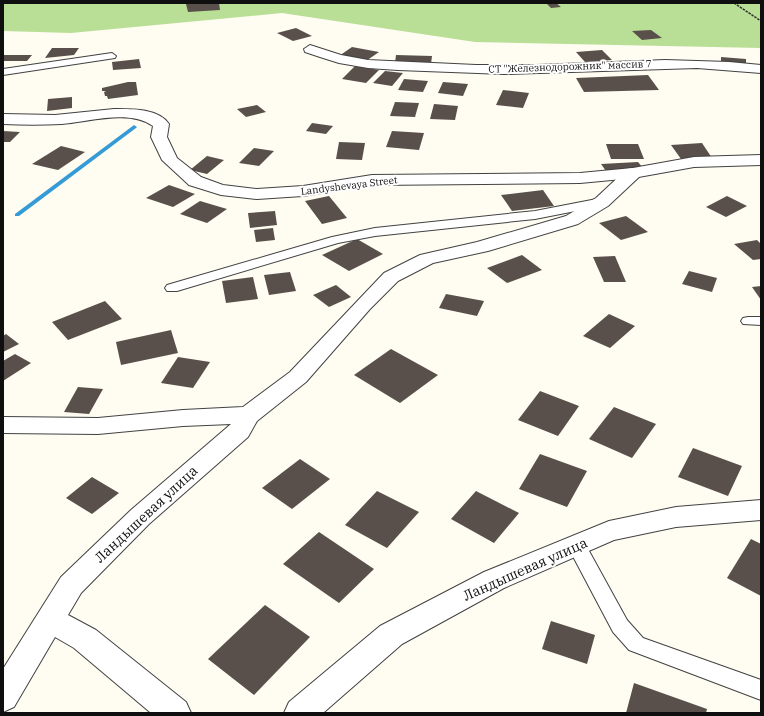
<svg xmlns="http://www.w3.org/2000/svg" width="764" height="716" viewBox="0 0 764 716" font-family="'IBM Plex Serif',serif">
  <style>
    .forest { fill: #b9df96 }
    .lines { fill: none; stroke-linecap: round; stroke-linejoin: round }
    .stream { fill: #359bd6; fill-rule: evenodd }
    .building { fill: #59504b }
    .service-casing { stroke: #424242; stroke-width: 2 }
    .minor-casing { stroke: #424242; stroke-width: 2 }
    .tertiary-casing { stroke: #424242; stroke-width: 2 }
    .path { stroke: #313131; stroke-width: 1.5; stroke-dasharray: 2.5 1; stroke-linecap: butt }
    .service { fill: #fff; fill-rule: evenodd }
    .minor { fill: #fff; fill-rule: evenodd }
    .tertiary { fill: #fff; fill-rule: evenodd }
    .labels { text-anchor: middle; stroke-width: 4; stroke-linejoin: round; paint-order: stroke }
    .far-street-label { font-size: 10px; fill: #0f0f0f; stroke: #fff }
    .near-street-label { font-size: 14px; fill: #0f0f0f; stroke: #fff }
  </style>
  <rect width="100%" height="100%" fill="#fffcf2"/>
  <path class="forest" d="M3,3H761V48L475,42L282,13L71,33L3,31Z"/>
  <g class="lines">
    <path class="stream" d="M134,125L137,127L136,128L19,216H15V214Z"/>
  </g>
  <g class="building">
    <path d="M196,3H219L220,10L188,12L186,4Z"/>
    <path d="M546,3H556L561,7L551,8Z"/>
    <path d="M296,28L312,36L293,41L277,33Z"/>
    <path d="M651,30L662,38L642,40L632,31Z"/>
    <path d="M352,47L379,52L366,61L339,56Z"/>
    <path d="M52,48H79L74,55L45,58Z"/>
    <path d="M602,50L612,60L585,62L576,52Z"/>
    <path d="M3,55H32L27,61H3Z"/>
    <path d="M396,55L432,56L431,64L395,63Z"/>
    <path d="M721,57L746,59V64L721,61Z"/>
    <path d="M139,59L141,68L113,70L112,62Z"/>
    <path d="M355,66L379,70L366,83L342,79Z"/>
    <path d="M385,71L403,73L392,86L373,83Z"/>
    <path d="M648,75L659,90L584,92L576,78Z"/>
    <path d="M404,79L428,81L423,92L398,90Z"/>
    <path d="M128,82H136L138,95L108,99L107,96H105L104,92L106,91H102V88Z"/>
    <path d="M443,82L468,84L463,96L438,93Z"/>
    <path d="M503,90L529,93L523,108L496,105Z"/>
    <path d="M72,97V108L47,111L48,99Z"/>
    <path d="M395,102L419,103L415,117L390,116Z"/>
    <path d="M434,104L458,106L455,120L430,119Z"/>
    <path d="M257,105L266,112L246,117L237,109Z"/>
    <path d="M312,123L333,126L326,134L306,131Z"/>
    <path d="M3,131L20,132L10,142H3Z"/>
    <path d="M392,131L424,133L419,150L386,147Z"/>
    <path d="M339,142L365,143L362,160L336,159Z"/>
    <path d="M702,143L712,158L681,159L671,145Z"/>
    <path d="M606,144H638L644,159H611Z"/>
    <path d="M61,146L85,152L58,170L32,164Z"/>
    <path d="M254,148L274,151L259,166L239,163Z"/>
    <path d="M207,156L224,160L207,174L190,170Z"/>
    <path d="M638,162L643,168L606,171L601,164Z"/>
    <path d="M169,185L195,194L173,207L146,198Z"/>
    <path d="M543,190L554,206L512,211L501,195Z"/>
    <path d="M329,196L347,218L322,224L305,201Z"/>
    <path d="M727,196L747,206L726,217L706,207Z"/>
    <path d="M200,201L227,209L207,223L180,214Z"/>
    <path d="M275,211L277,225L250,228L248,213Z"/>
    <path d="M626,216L648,232L621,240L599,223Z"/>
    <path d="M273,228L275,240L256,242L254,230Z"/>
    <path d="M357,239L383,254L349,271L322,255Z"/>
    <path d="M757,240L761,244V259L753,260L734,244Z"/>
    <path d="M522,255L542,270L507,283L487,268Z"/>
    <path d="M615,256L626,282H604L593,257Z"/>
    <path d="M689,271L717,278L712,292L682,284Z"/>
    <path d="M290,272L296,291L269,295L264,275Z"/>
    <path d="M253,277L258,299L226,303L222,281Z"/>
    <path d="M336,285L351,297L329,307L313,295Z"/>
    <path d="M761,286V300L752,287Z"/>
    <path d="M446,294L484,301L477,316L439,308Z"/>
    <path d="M105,301L122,319L68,340L52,322Z"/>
    <path d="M609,314L635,326L610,348L583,336Z"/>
    <path d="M171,330L178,353L121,365L116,342Z"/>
    <path d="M6,334L19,344L3,352V336Z"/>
    <path d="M391,349L438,375L400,403L354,375Z"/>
    <path d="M15,354L31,363L3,381V361Z"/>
    <path d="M178,357L210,362L193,388L161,383Z"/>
    <path d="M78,387L103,389L89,414L64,412Z"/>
    <path d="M540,391L579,406L558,436L518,420Z"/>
    <path d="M614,407L656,424L632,458L589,439Z"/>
    <path d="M693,448L742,466L728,496L678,477Z"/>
    <path d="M540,454L587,471L567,507L519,489Z"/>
    <path d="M300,459L330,479L292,509L262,488Z"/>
    <path d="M92,477L119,493L92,514L66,498Z"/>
    <path d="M377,491L419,512L387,548L345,525Z"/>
    <path d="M476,491L519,513L494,543L451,519Z"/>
    <path d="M319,532L374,569L339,603L283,564Z"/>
    <path d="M751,539L761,544V596L727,578Z"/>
    <path d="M265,605L310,637L254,695L208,659Z"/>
    <path d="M551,621L595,635L587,664L542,649Z"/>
    <path d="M634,683L707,709L706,713H626Z"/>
  </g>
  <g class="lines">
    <defs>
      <g id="service">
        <path d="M112,53L116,56L115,58L3,75V69Z"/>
        <path d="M602,198L608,202L606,205L535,219L375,236L338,243L177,291H167L165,288L167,285L332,237L375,228L535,211Z"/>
        <path d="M748,317H761V325L743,324L741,321L743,318Z"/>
        <path d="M576,538L583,540L627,620L643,638L761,680V700L629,650L613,632L567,545L569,540Z"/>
      </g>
      <g id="minor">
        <path d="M310,45L341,55L368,60L476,65H536L665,60L729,62L761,65V73L697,68L504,74L398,70L368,68L339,63L320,57L305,52L304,49Z"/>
        <path d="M633,168L639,169L641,173L639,177L608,206L578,224L488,251L433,263L398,281L370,309L306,382L257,421L248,437L149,524L81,593L68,615L96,630L186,702L191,713H151L74,648L55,637L14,707L3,712V669L61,577L131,510L231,424L183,426L98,434L3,433V417L98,418L183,410L243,407L290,372L384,273L420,255L477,242L566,216L596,198L627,169Z"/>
        <path d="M761,500V520L676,527L614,540L504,588L402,644L323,713H284L289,702L380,626L484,572L609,521L676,507Z"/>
      </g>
      <path id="tertiary" d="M114,109C131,109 158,108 169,124L167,137L177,158L201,177L223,185L257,189L303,186L372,175L580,173L633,168L694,157L761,155V165L694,167L633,178L580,183L372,185L303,196L257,199L221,195L189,185L162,160L151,137L153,126C128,109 90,122 62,124C42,125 23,125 3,124V114L55,115Z"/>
    </defs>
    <use href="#service" class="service-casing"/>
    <use href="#minor" class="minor-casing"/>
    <use href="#tertiary" class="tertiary-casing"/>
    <path class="path" d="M734,3L761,21"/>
    <use href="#service" class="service"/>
    <use href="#minor" class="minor"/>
    <use href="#tertiary" class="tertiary"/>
  </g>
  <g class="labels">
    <g class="far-street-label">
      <text transform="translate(570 66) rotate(-2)" y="4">СТ "Железнодорожник" массив 7</text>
      <text transform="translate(349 185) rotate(-7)" y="4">Landyshevaya Street</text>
    </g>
    <g class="near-street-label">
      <text transform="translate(146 514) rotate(-43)" y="5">Ландышевая улица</text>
      <text transform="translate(525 569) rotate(-24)" y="5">Ландышевая улица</text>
    </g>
  </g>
  <rect width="764" height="716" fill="none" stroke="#0f0f0f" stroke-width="8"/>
</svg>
